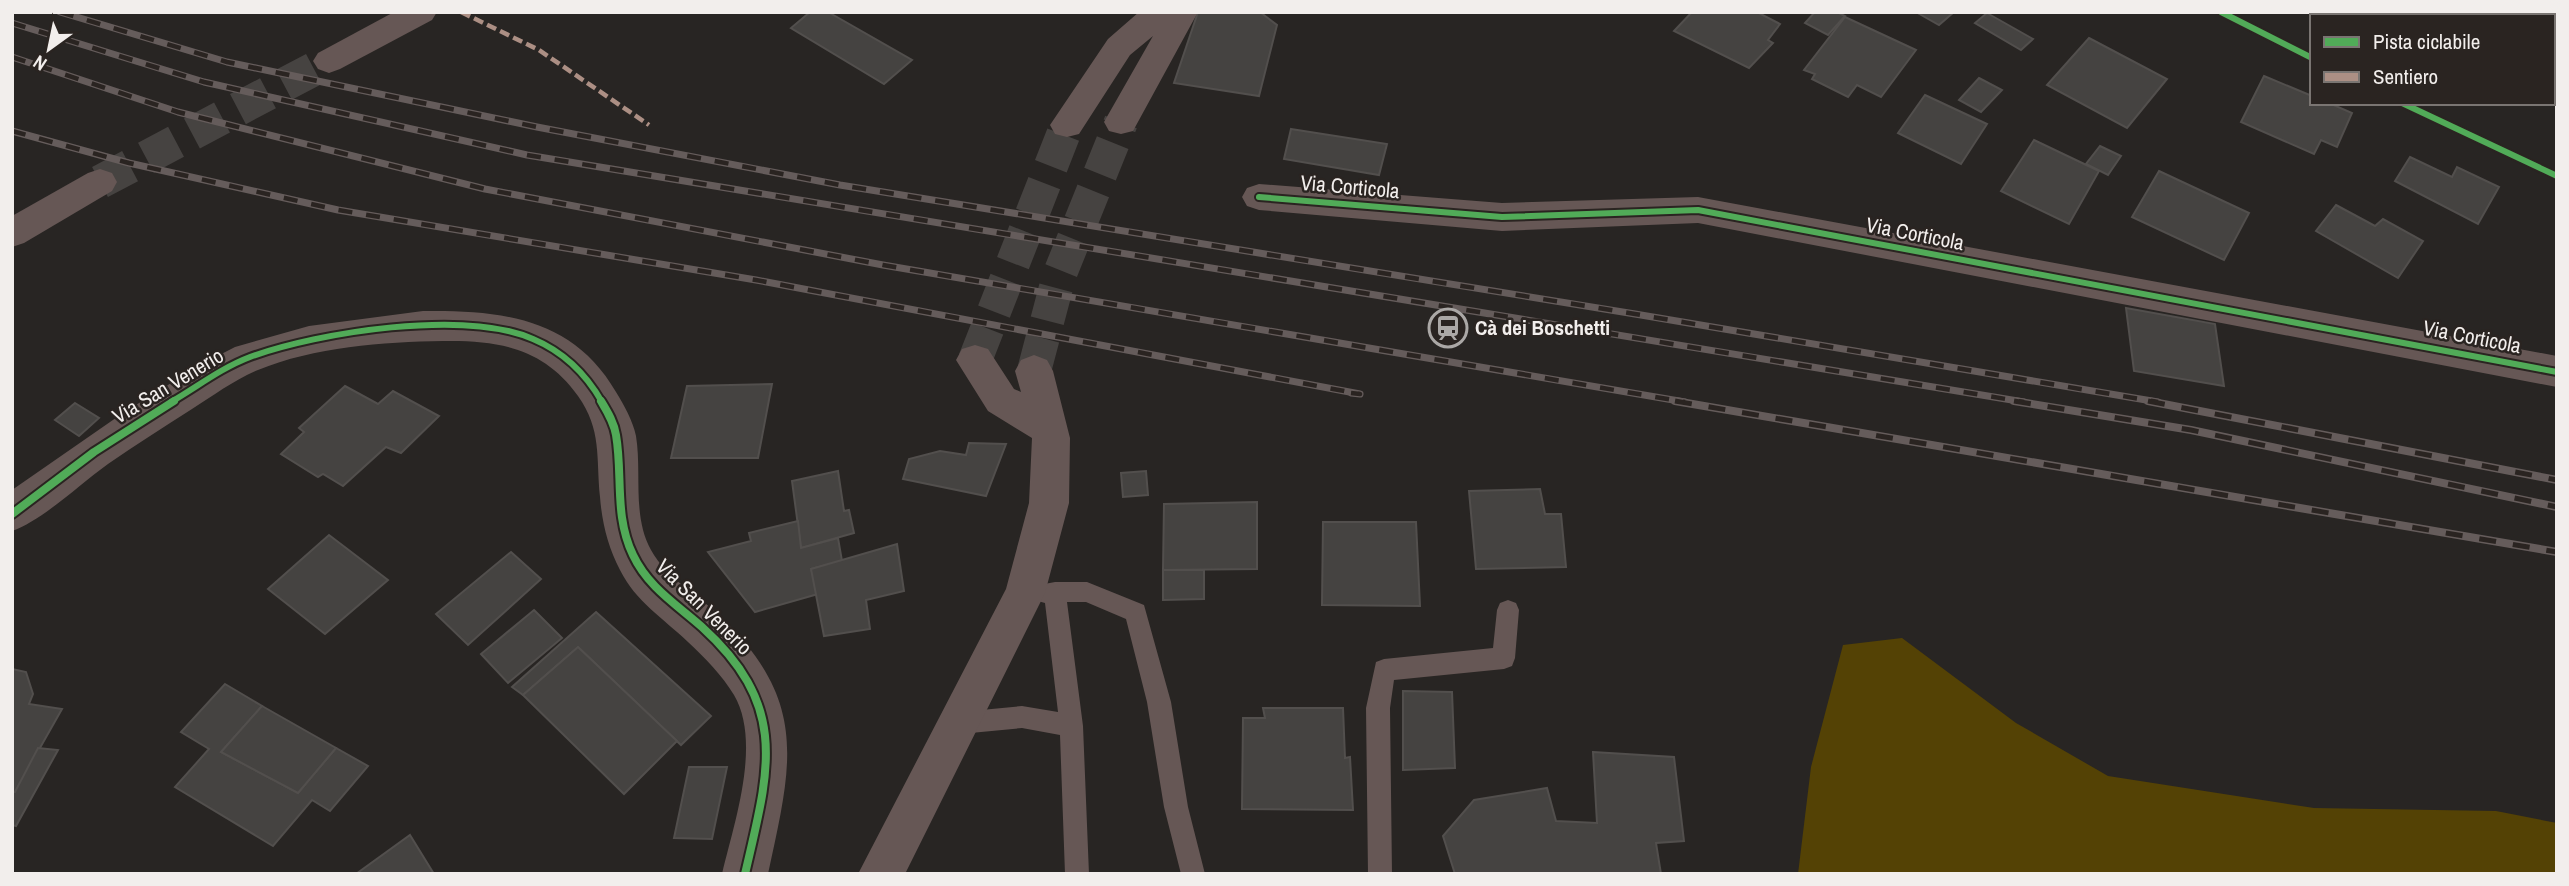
<svg xmlns="http://www.w3.org/2000/svg" width="2569" height="886" viewBox="0 0 2569 886" font-family="'Archivo Narrow',sans-serif">
  <style>
    .green { fill: #544205 }
    .building { fill: #454341; stroke: #524f4d; stroke-width: 2 }
    .lines { fill: none; stroke-linecap: round; stroke-linejoin: round }
    .minor-tunnel { stroke: #464341; stroke-width: 34; stroke-dasharray: 34 18; stroke-linecap: butt }
    .tertiary-tunnel { stroke: #464341; stroke-width: 34; stroke-dasharray: 34 18; stroke-linecap: butt }
    .service { fill: #665755; fill-rule: evenodd }
    .minor { fill: #665755; fill-rule: evenodd }
    .tertiary { fill: #665755; fill-rule: evenodd }
    .rail-far1-casing { stroke: #655c5b; stroke-width: 7 }
    .rail-casing { stroke: #655c5b; stroke-width: 8 }
    .rail-far1 { stroke: #2a2421; stroke-width: 4.5; stroke-dasharray: 14; stroke-linecap: butt }
    .rail { stroke: #2a2421; stroke-width: 5; stroke-dasharray: 17; stroke-linecap: butt }
    .quiet { stroke: #ac8f84; stroke-width: 4.5; stroke-dasharray: 10 4.5; stroke-linecap: butt }
    .cycleway-far1-casing { stroke: #2a2421; stroke-width: 10 }
    .cycleway-casing { stroke: #2a2421; stroke-width: 12 }
    .cycleway-far1 { stroke: #51ab58; stroke-width: 6 }
    .cycleway { stroke: #51ab58; stroke-width: 8 }
    .labels { text-anchor: middle; stroke-width: 5; stroke-linejoin: round; paint-order: stroke }
    .street-label { font-size: 21px; fill: #f2eeec; stroke: #2a2421 }
    .poi-label { font-size: 21px; font-weight: bold; fill: #f2eeec; stroke: #2a2421; text-anchor: start }
  </style>
  <rect width="100%" height="100%" fill="#282523"/>
  <path class="green" d="M1902,638L2016,723L2108,776L2314,808L2496,811L2557,823V874H1798L1811,767L1843,645Z"/>
  <g class="building">
    <path d="M810,12H828L912,60L884,84L791,28Z"/>
    <path d="M1198,12H1260L1277,25L1259,96L1174,83Z"/>
    <path d="M1692,12H1757L1780,24L1768,40L1773,43L1749,68L1674,31Z"/>
    <path d="M1815,12H1837L1845,16L1828,35L1805,23Z"/>
    <path d="M1916,12H1954L1939,25Z"/>
    <path d="M1987,13L2033,39L2021,50L1975,23Z"/>
    <path d="M1845,17L1916,50L1881,97L1857,85L1848,97L1812,79L1815,74L1804,70Z"/>
    <path d="M2089,38L2167,79L2127,128L2047,85Z"/>
    <path d="M2264,76L2312,96V103H2329L2352,113L2337,147L2321,140L2314,154L2241,122Z"/>
    <path d="M1979,78L2002,90L1981,112L1959,100Z"/>
    <path d="M1925,95L1987,124L1961,164L1898,133Z"/>
    <path d="M1291,129L1387,144L1379,175L1284,159Z"/>
    <path d="M2034,140L2099,171L2069,224L2001,191Z"/>
    <path d="M2100,146L2121,156L2108,175L2086,164Z"/>
    <path d="M2410,157L2452,177L2457,167L2499,187L2478,224L2395,181Z"/>
    <path d="M2159,171L2249,213L2224,260L2132,217Z"/>
    <path d="M2336,205L2375,226L2383,219L2423,241L2398,278L2316,231Z"/>
    <path d="M2126,308L2215,324L2224,386L2134,371Z"/>
    <path d="M772,384L758,458H671L687,386Z"/>
    <path d="M345,386L378,404L393,391L439,416L401,453L386,447L343,486L323,474L318,477L281,454L304,432L299,428Z"/>
    <path d="M75,403L99,418L79,436L55,420Z"/>
    <path d="M969,443L1006,444L986,496L903,479L909,459L940,451L966,455Z"/>
    <path d="M838,471L844,511L849,510L854,533L801,548L792,481Z"/>
    <path d="M1146,471L1148,495L1123,497L1121,473Z"/>
    <path d="M1540,489L1545,514H1561L1566,567L1476,569L1469,491Z"/>
    <path d="M1257,502V569L1163,570L1164,504Z"/>
    <path d="M798,521L801,548L838,538L842,561L811,569L818,594L755,612L708,552L751,541L749,533Z"/>
    <path d="M1323,522H1416L1420,606L1322,605Z"/>
    <path d="M329,535L388,580L325,634L268,589Z"/>
    <path d="M897,544L904,591L866,600L870,629L824,636L811,569Z"/>
    <path d="M511,552L541,579L468,645L436,614Z"/>
    <path d="M1163,570H1204V599L1163,600Z"/>
    <path d="M534,610L562,638L508,683L481,654Z"/>
    <path d="M596,612L711,716L681,745L578,647L523,695L512,687Z"/>
    <path d="M578,647L677,741L624,794L523,695Z"/>
    <path d="M12,669L26,672L33,694L29,704L62,709L15,792H12Z"/>
    <path d="M225,684L262,706L221,752L298,793L336,748L368,766L330,811L312,800L273,846L175,787L209,749L181,732Z"/>
    <path d="M1403,691L1452,692L1455,768L1403,770Z"/>
    <path d="M262,706L336,748L298,793L221,752Z"/>
    <path d="M1263,708H1343L1345,758L1350,757L1353,810L1242,809L1243,718H1265Z"/>
    <path d="M38,748L58,750L16,826L12,825V792H15Z"/>
    <path d="M1593,752L1674,757L1684,841L1656,843L1661,874H1455L1443,836L1474,800L1547,788L1556,821L1597,823Z"/>
    <path d="M689,767H727L712,839L674,838Z"/>
    <path d="M410,835L434,874H356Z"/>
  </g>
  <g class="lines">
    <path class="minor-tunnel" d="M100,182L329,61"/>
    <g class="tertiary-tunnel">
      <path d="M975,360L1067,125"/>
      <path d="M1034,371L1059,276L1121,122"/>
    </g>
    <g class="service">
      <path d="M1055,582H1087L1144,605L1171,702L1188,807L1205,874H1181L1164,807L1147,702L1126,619L1086,602H1067L1083,726L1089,874H1065L1060,735L1022,728L960,734L952,731L948,723L952,715L960,712L1022,706L1058,712L1045,603L1034,600L1031,593L1034,586Z"/>
      <path d="M1508,600L1516,603L1519,610L1515,658L1512,666L1504,669L1394,680L1390,708L1392,874H1368L1366,708L1376,662L1384,659L1493,648L1497,610L1500,603Z"/>
    </g>
    <g class="minor">
      <path d="M394,12H437L432,20L340,69L329,73L318,69L313,61L318,53Z"/>
      <path d="M100,169L112,173L117,182L112,191L24,243L12,247V216L88,173Z"/>
      <path d="M1259,184L1502,203L1698,197L2557,356V387L1698,223L1502,231L1259,210L1247,206L1242,197L1247,188Z"/>
    </g>
    <g class="tertiary">
      <path d="M1139,12H1198L1133,131L1121,134L1109,131L1104,122L1153,36L1130,55L1079,134L1067,137L1055,134L1050,125L1108,39Z"/>
      <path d="M423,311C502,310 573,318 616,392C624,405 633,421 636,436C642,473 632,516 651,550C667,579 697,594 720,616C809,702 792,763 768,874H722C734,823 762,743 734,695C722,675 705,658 688,642C663,618 636,602 620,570C608,547 602,523 600,497C596,457 602,430 578,396C544,348 498,340 443,341C383,342 314,347 258,370C234,380 213,396 192,409C164,427 135,445 108,464C80,484 43,520 12,531V490L123,413L200,365L235,347L309,326Z"/>
      <path d="M975,345L988,349L1014,389L1021,392L1015,371L1021,360L1034,355L1047,360L1053,371L1070,438L1069,503L1045,593L905,874H858L1006,589L1029,503L1032,438L988,411L956,360L962,349Z"/>
    </g>
    <defs>
      <g id="rail-far1">
        <path d="M60,12L227,62L537,127L840,185L1635,314L2158,402"/>
        <path d="M12,23L204,82L527,155L2024,402"/>
        <path d="M12,57L178,112L485,189L883,265L1685,402"/>
        <path d="M12,131L129,163L338,210L756,280L1360,394L1351,393"/>
      </g>
      <g id="rail">
        <path d="M1675,401L2557,552"/>
        <path d="M2014,401L2191,430L2557,507"/>
        <path d="M2148,401L2557,480"/>
      </g>
    </defs>
    <use href="#rail-far1" class="rail-far1-casing"/>
    <use href="#rail" class="rail-casing"/>
    <use href="#rail-far1" class="rail-far1"/>
    <use href="#rail" class="rail"/>
    <path class="quiet" d="M461,12L539,50L649,125"/>
    <defs>
      <g id="cycleway-far1">
        <path d="M2221,12L2312,58"/>
        <path d="M2402,103L2557,176"/>
        <path d="M1259,197L1502,217L1698,210L2557,372"/>
        <path d="M171,402C197,387 221,368 250,357C319,332 464,309 533,339C564,352 586,374 602,402"/>
      </g>
      <g id="cycleway">
        <path d="M601,401C607,411 614,422 616,435C623,475 614,516 633,555C648,587 676,604 702,627C790,707 769,770 745,874"/>
        <path d="M12,514L94,452L174,401"/>
      </g>
    </defs>
    <use href="#cycleway-far1" class="cycleway-far1-casing"/>
    <use href="#cycleway" class="cycleway-casing"/>
    <use href="#cycleway-far1" class="cycleway-far1"/>
    <use href="#cycleway" class="cycleway"/>
  </g>
  <defs>
    <symbol id="station-ring" viewBox="-11 -11 22 22"><circle r="9.5" fill="#2a2421" stroke="#aba8a6" stroke-width="1.5"/><path d="M-3-6H3Q5-6 5-4V2Q5 4 3 4L4.5 6H3L1.5 4h-3L-3 6H-4.5L-3 4Q-5 4-5 2V-4Q-5-6-3-6ZM-3.5-4v3h7v-3ZM-3.5 1v1.5H-2V1ZM2 1v1.5H3.5V1Z" fill="#aba8a6"/></symbol>
  </defs>
  <g fill-rule="evenodd">
    <use href="#station-ring" x="1426" y="306" width="44" height="44"/>
  </g>
  <g class="labels">
    <g class="street-label">
      <text transform="translate(1350 187) rotate(5)" y="7">Via Corticola</text>
      <text transform="translate(1915 234) rotate(11)" y="7">Via Corticola</text>
      <text transform="translate(2472 337) rotate(11)" y="7">Via Corticola</text>
      <text transform="translate(168 386) rotate(-31)" y="7">Via San Venerio</text>
      <text transform="translate(704 607) rotate(45)" y="7">Via San Venerio</text>
    </g>
    <g class="poi-label">
      <text x="1475" y="335">Cà dei Boschetti</text>
    </g>
  </g>
  <rect width="2569" height="886" fill="none" stroke="#f2eeec" stroke-width="28"/>
  <rect x="2310" y="14" width="245" height="91" fill="#2a2421" stroke="#7a7572" stroke-width="2"/>
  <rect x="2324" y="37" width="35" height="10" fill="#51ab58" stroke="#7a7572" stroke-width="2"/>
  <text x="2373" y="49" font-size="21" fill="#f2eeec">Pista ciclabile</text>
  <rect x="2324" y="72" width="35" height="10" fill="#ac8f84" stroke="#7a7572" stroke-width="2"/>
  <text x="2373" y="84" font-size="21" fill="#f2eeec">Sentiero</text>
  <g transform="translate(49 49) rotate(213)" stroke="#2a2421" stroke-width="5" paint-order="stroke">
  <path d="M0-5L12 26L0 18L-12 26Z" fill="#f2eeec"/>
  <text y="-10" font-size="19" font-weight="bold" text-anchor="middle" fill="#f2eeec">N</text>
  </g>
</svg>
